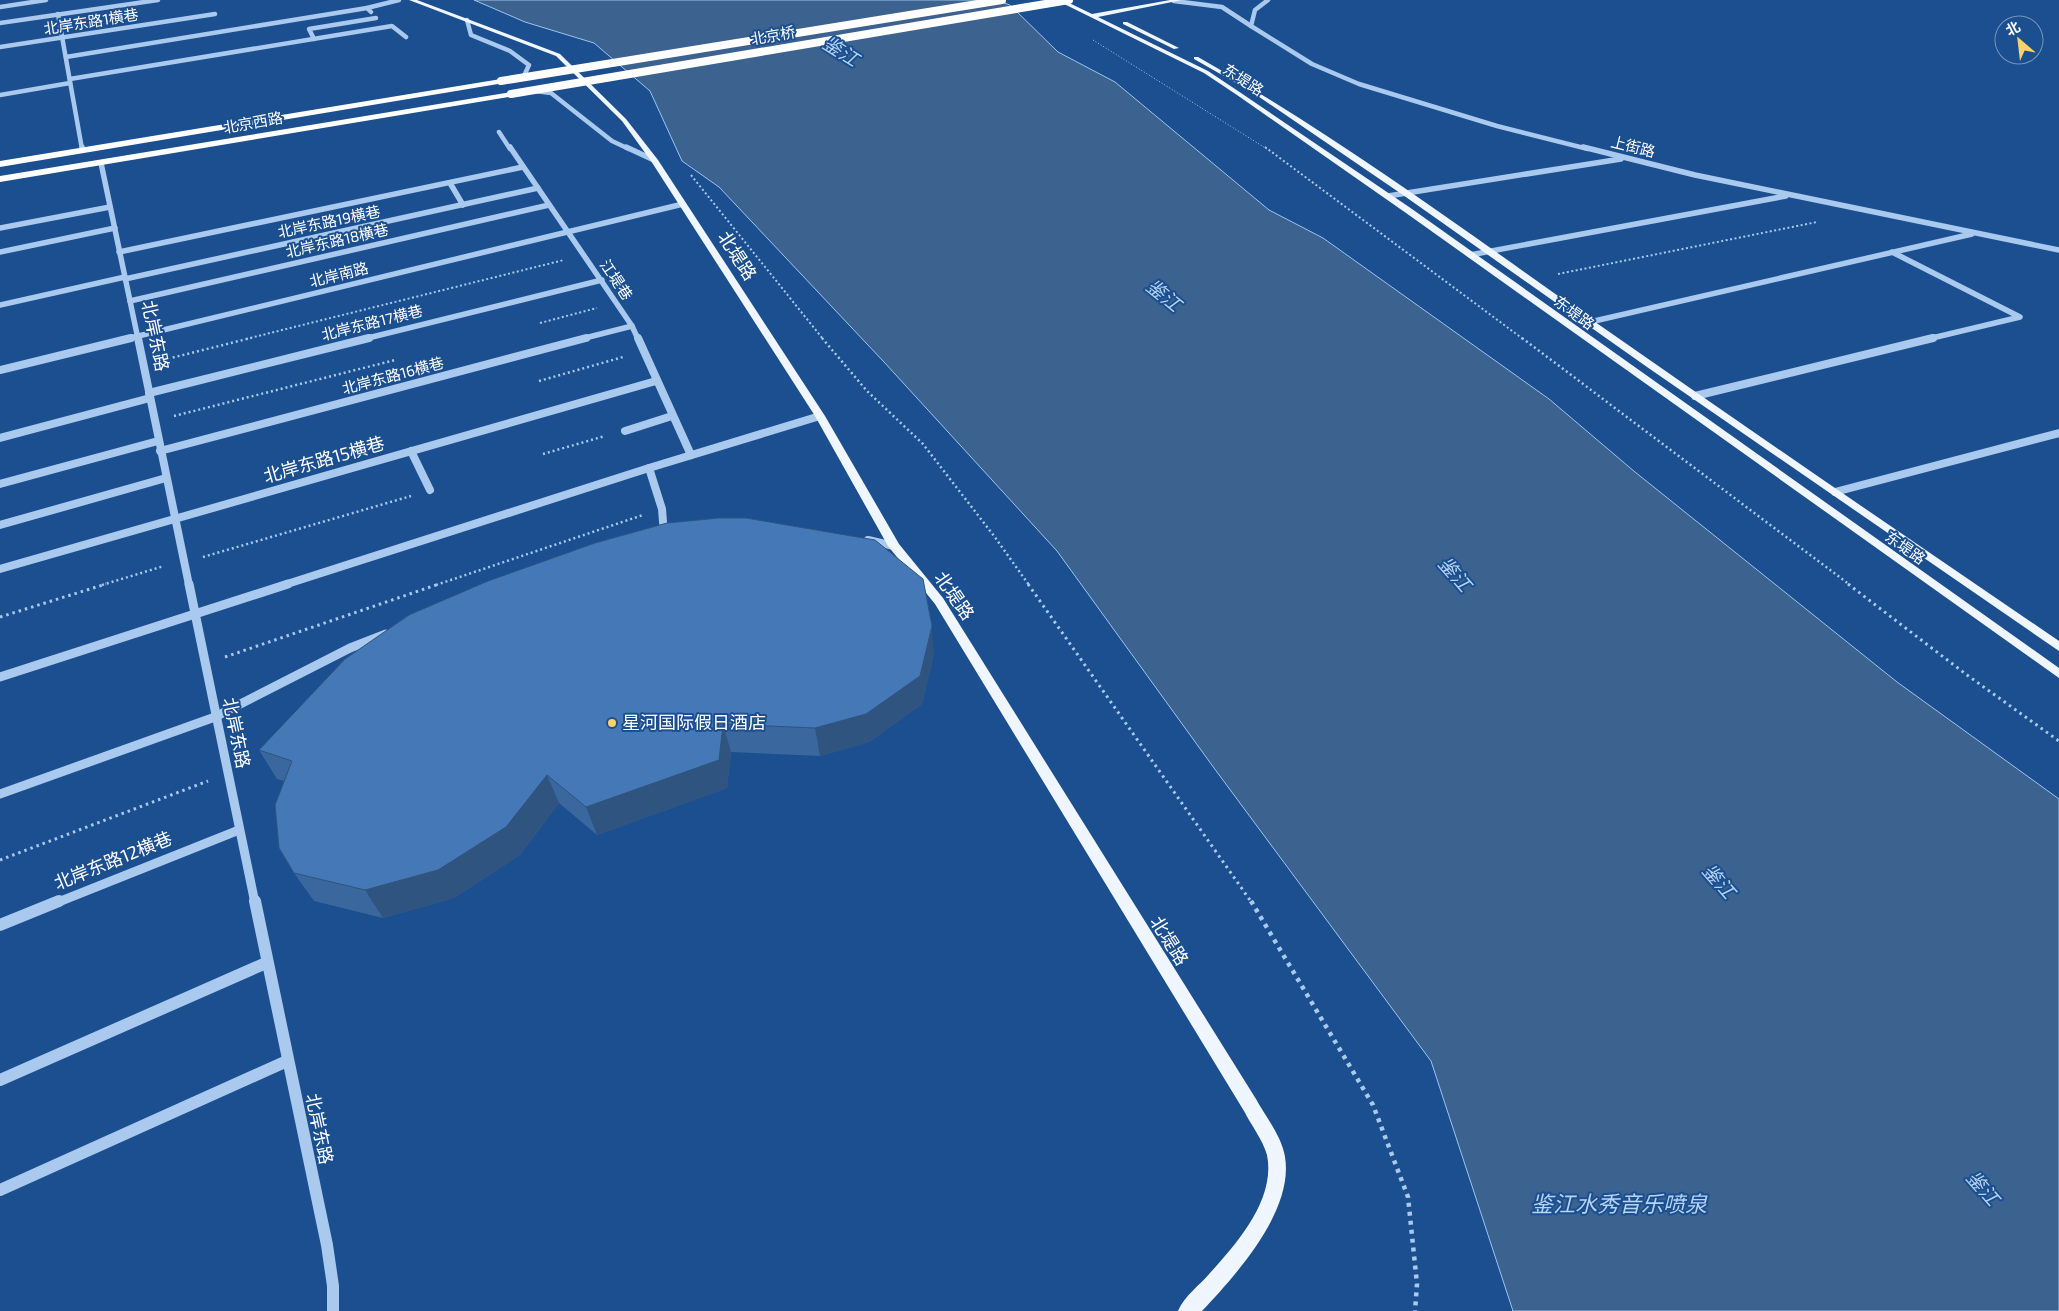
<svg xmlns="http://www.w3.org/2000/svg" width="2059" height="1311" viewBox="0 0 2059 1311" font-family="'Exo 2','Noto Sans SC',sans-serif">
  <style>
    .water { fill: #3c6290; stroke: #9cc4f0 }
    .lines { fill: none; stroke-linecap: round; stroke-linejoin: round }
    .path-far4 { stroke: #a9c9ee; stroke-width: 1; stroke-dasharray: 1 2; stroke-linecap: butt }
    .path-far3 { stroke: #a9c9ee; stroke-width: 2; stroke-dasharray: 2 2.5; stroke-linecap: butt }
    .path-far2 { stroke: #a9c9ee; stroke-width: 2.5; stroke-dasharray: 2 3; stroke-linecap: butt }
    .path-far1 { stroke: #a9c9ee; stroke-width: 3; stroke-dasharray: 2.5 4; stroke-linecap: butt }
    .path { stroke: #a9c9ee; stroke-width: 4.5; stroke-dasharray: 4 5; stroke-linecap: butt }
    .minor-far4 { stroke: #a9c9ee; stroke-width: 4.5 }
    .minor-far3 { stroke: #a9c9ee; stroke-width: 5.5 }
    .minor-far2 { stroke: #a9c9ee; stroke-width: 8 }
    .minor-far1 { stroke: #a9c9ee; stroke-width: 9 }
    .minor { stroke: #a9c9ee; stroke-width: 12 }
    .major { fill: #f0f6ff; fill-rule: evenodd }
    .highway { fill: #fff; fill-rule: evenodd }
    .highway-bridge { stroke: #fff; stroke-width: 8 }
    .wall { fill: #3a679d }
    .shaded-wall { fill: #305480 }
    .building { fill: #4478b7; stroke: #305480 }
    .poi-dot { fill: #ffd166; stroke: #1b4f8f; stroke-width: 2 }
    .labels { text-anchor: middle; stroke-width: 4; stroke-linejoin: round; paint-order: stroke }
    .far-street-label { font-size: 15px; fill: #fff; stroke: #1b4f8f }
    .street-label { font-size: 18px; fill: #fff; stroke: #1b4f8f }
    .poi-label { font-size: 18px; fill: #fff; stroke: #1b4f8f; text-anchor: start }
    .water-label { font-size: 19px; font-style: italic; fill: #b5d3f5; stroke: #1b4f8f }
    .near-water-label { font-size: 22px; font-style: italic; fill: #b5d3f5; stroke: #1b4f8f }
  </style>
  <rect width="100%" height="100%" fill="#1b4f8f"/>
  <path class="water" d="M474,0H995L1010,5L1058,52L1115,82L1269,210L1323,238L1549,399L1635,472L1897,682L2059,799V1311H1513L1431,1061L1214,768L1057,551L884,362L719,187L682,161L650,91L594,43L525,22Z"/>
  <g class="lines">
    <path class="path-far4" d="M1093,40L1267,149"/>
    <g class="path-far3">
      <path d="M1265,147L1523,339"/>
      <path d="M691,175L823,339"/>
      <path d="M1558,274L1817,222"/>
      <path d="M540,323L597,308"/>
      <path d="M246,339L564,260"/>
    </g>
    <g class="path-far2">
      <path d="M822,338L867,391L923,444L994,536L1029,585"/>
      <path d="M1522,338L1850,585"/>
      <path d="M163,360L251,338"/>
      <path d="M539,381L623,357"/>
      <path d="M174,416L395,360"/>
      <path d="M543,454L605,436"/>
      <path d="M203,557L411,496"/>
      <path d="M102,585L164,566"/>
      <path d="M436,585L643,515"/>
    </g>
    <g class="path-far1">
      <path d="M1028,584L1252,903"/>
      <path d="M1848,584L1967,675L2059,741"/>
      <path d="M0,617L106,584"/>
      <path d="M225,657L439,584"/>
      <path d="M0,860L208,781"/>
    </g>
    <path class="path" d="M1251,901L1373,1105L1408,1197L1417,1284L1415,1311"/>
    <g class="minor-far4">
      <path d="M1268,0L1255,10L1251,26L1312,64L1359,84L1497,126L1588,149"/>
      <path d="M1174,1L1222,7L1251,26"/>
      <path d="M0,7L46,0"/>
      <path d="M371,12L367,8L399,0"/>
      <path d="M58,14L82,149"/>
      <path d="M467,20L471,35L510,51L529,65L523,78"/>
      <path d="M0,23L158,0"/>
      <path d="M314,39L309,29L376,18"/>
      <path d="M0,47L215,14"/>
      <path d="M66,57L367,8"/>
      <path d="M70,79L392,26L406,37"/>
      <path d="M535,91L551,93L612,141L629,149"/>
      <path d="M0,95L70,83"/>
      <path d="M499,132L510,149"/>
    </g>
    <g class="minor-far3">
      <path d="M82,147V150"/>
      <path d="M510,147L632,326L638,339"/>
      <path d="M626,147L654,160"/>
      <path d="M1583,147L1695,175L2059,250"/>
      <path d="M101,163L138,339"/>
      <path d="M450,183L463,205"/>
      <path d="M1388,196L1621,159"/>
      <path d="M0,228L110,207"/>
      <path d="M0,252L115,228"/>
      <path d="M119,252L523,167"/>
      <path d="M1892,252L2020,317L1928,339"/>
      <path d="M1470,255L1786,196"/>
      <path d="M125,279L538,188"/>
      <path d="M130,301L549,205"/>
      <path d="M0,305L125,277"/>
      <path d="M1590,322L1972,234"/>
      <path d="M126,339L683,204"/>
      <path d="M364,339L602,280"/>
      <path d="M581,339L632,326"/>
    </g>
    <g class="minor-far2">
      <path d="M138,338L189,585"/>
      <path d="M638,338L691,455"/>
      <path d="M0,370L131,338"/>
      <path d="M149,393L369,338"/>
      <path d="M1695,396L1933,338"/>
      <path d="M625,431L672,416"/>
      <path d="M0,438L150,398"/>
      <path d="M160,451L586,338"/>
      <path d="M411,451L430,490"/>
      <path d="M649,468L662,509L664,534"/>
      <path d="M0,484L158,441"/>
      <path d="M1835,492L2059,433"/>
      <path d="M0,525L166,478"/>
      <path d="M868,540L894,546"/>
      <path d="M0,569L656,381"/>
      <path d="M284,585L649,468L820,416"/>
    </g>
    <g class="minor-far1">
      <path d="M189,584L255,903"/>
      <path d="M0,677L288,584"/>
      <path d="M0,794L215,717L350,648L386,634"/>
      <path d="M56,903L239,830"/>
    </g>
    <g class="minor">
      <path d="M255,901L327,1245L333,1286V1311"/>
      <path d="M0,925L59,901"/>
      <path d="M0,1080L266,963"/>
      <path d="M0,1190L287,1061"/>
    </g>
    <g class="major">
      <path d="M409,0H417L560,54L626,119L658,160L825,416L899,544L943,598L1256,1099C1266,1117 1282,1137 1285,1157C1294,1211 1236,1275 1202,1311H1178C1184,1296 1200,1285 1210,1273C1237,1243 1276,1199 1267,1155C1263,1140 1251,1125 1244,1111L935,604L888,546L815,416L651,161L622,121L556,56Z"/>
      <path d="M1056,0H1063L1092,14L1170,0H1182L1098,17L1208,71L1241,93L1412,209L2059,668V678L1406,213L1237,95L1204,73Z"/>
      <path d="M1123,22H1127L1179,48L1174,49L1123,24Z"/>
      <path d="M1194,57H1198C1337,136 1467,232 1598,324C1751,431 1905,536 2059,641V651L1647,367L1403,195L1252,92L1194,59Z"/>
    </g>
    <g class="highway">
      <path d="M501,79H504V83L0,167V161Z"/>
      <path d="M511,92L515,94L514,96L0,182V176Z"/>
    </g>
    <g class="highway-bridge">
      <path d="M501,81L1002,0"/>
      <path d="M511,94L1069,0"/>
    </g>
  </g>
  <path class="wall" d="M934,654L922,704L869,742L820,756L731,752L727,788L597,835L559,803L520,855L454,898L383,918L314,901L294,873L284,781L277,779L259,750Z"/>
  <g class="shaded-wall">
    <path d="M932,626L934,654L922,704L869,742L820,756L815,728Z"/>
    <path d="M723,724L731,752L727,788L597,835L586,807Z"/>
    <path d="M547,775L559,803L520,855L454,898L383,918L365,890Z"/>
  </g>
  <path class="building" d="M719,518H746L875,540L923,579L932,626L920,676L866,714L815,728L723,724L719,760L586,807L547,775L506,827L438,870L365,890L294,873L279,848L275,805L292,761L259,750L345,659L409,615L488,581L595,543L667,523Z"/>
  <circle class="poi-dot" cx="612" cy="723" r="5"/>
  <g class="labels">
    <g class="far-street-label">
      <text transform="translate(91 22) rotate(-9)" y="5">北岸东路1横巷</text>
      <text transform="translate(773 36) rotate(-10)" y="5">北京桥</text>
      <text transform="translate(1243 80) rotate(33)" y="5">东堤路</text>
      <text transform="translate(253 123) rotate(-10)" y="5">北京西路</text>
      <text transform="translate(1633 147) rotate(14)" y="5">上街路</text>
      <text transform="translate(329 222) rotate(-12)" y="5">北岸东路19横巷</text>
      <text transform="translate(337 241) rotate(-13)" y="5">北岸东路18横巷</text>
      <text transform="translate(339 275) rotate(-14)" y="5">北岸南路</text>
      <text transform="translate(616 280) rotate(56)" y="5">江堤巷</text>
      <text transform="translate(1574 313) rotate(36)" y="5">东堤路</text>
      <text transform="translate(372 323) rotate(-14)" y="5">北岸东路17横巷</text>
      <text transform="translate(393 376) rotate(-15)" y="5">北岸东路16横巷</text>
      <text transform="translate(1905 548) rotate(35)" y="5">东堤路</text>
    </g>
    <g class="street-label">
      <text transform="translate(737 256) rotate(57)" y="6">北堤路</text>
      <text transform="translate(155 336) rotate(78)" y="6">北岸东路</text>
      <text transform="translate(324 460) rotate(-16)" y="6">北岸东路15横巷</text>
      <text transform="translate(954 596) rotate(55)" y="6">北堤路</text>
      <text transform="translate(236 733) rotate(78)" y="6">北岸东路</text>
      <text transform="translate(113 861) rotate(-22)" y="6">北岸东路12横巷</text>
      <text transform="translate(1169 941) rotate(58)" y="6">北堤路</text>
      <text transform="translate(319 1129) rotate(78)" y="6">北岸东路</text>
    </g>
    <g class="poi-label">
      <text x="622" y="729">星河国际假日酒店</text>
    </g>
    <g class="water-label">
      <text transform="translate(841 51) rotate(32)" y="7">鉴江</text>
      <text transform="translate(1164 295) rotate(39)" y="7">鉴江</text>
      <text transform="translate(1455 574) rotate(49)" y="7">鉴江</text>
      <text transform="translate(1719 881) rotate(49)" y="7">鉴江</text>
      <text transform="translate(1983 1188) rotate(49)" y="7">鉴江</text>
    </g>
    <g class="near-water-label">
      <text x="1619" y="1212">鉴江水秀音乐喷泉</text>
    </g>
  </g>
  <g transform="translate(2019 40) rotate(332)"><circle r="24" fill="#1b4f8f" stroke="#7695bc"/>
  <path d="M0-4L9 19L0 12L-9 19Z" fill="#ffd166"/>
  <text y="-8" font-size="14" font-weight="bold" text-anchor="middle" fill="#ffffff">北</text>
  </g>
</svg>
